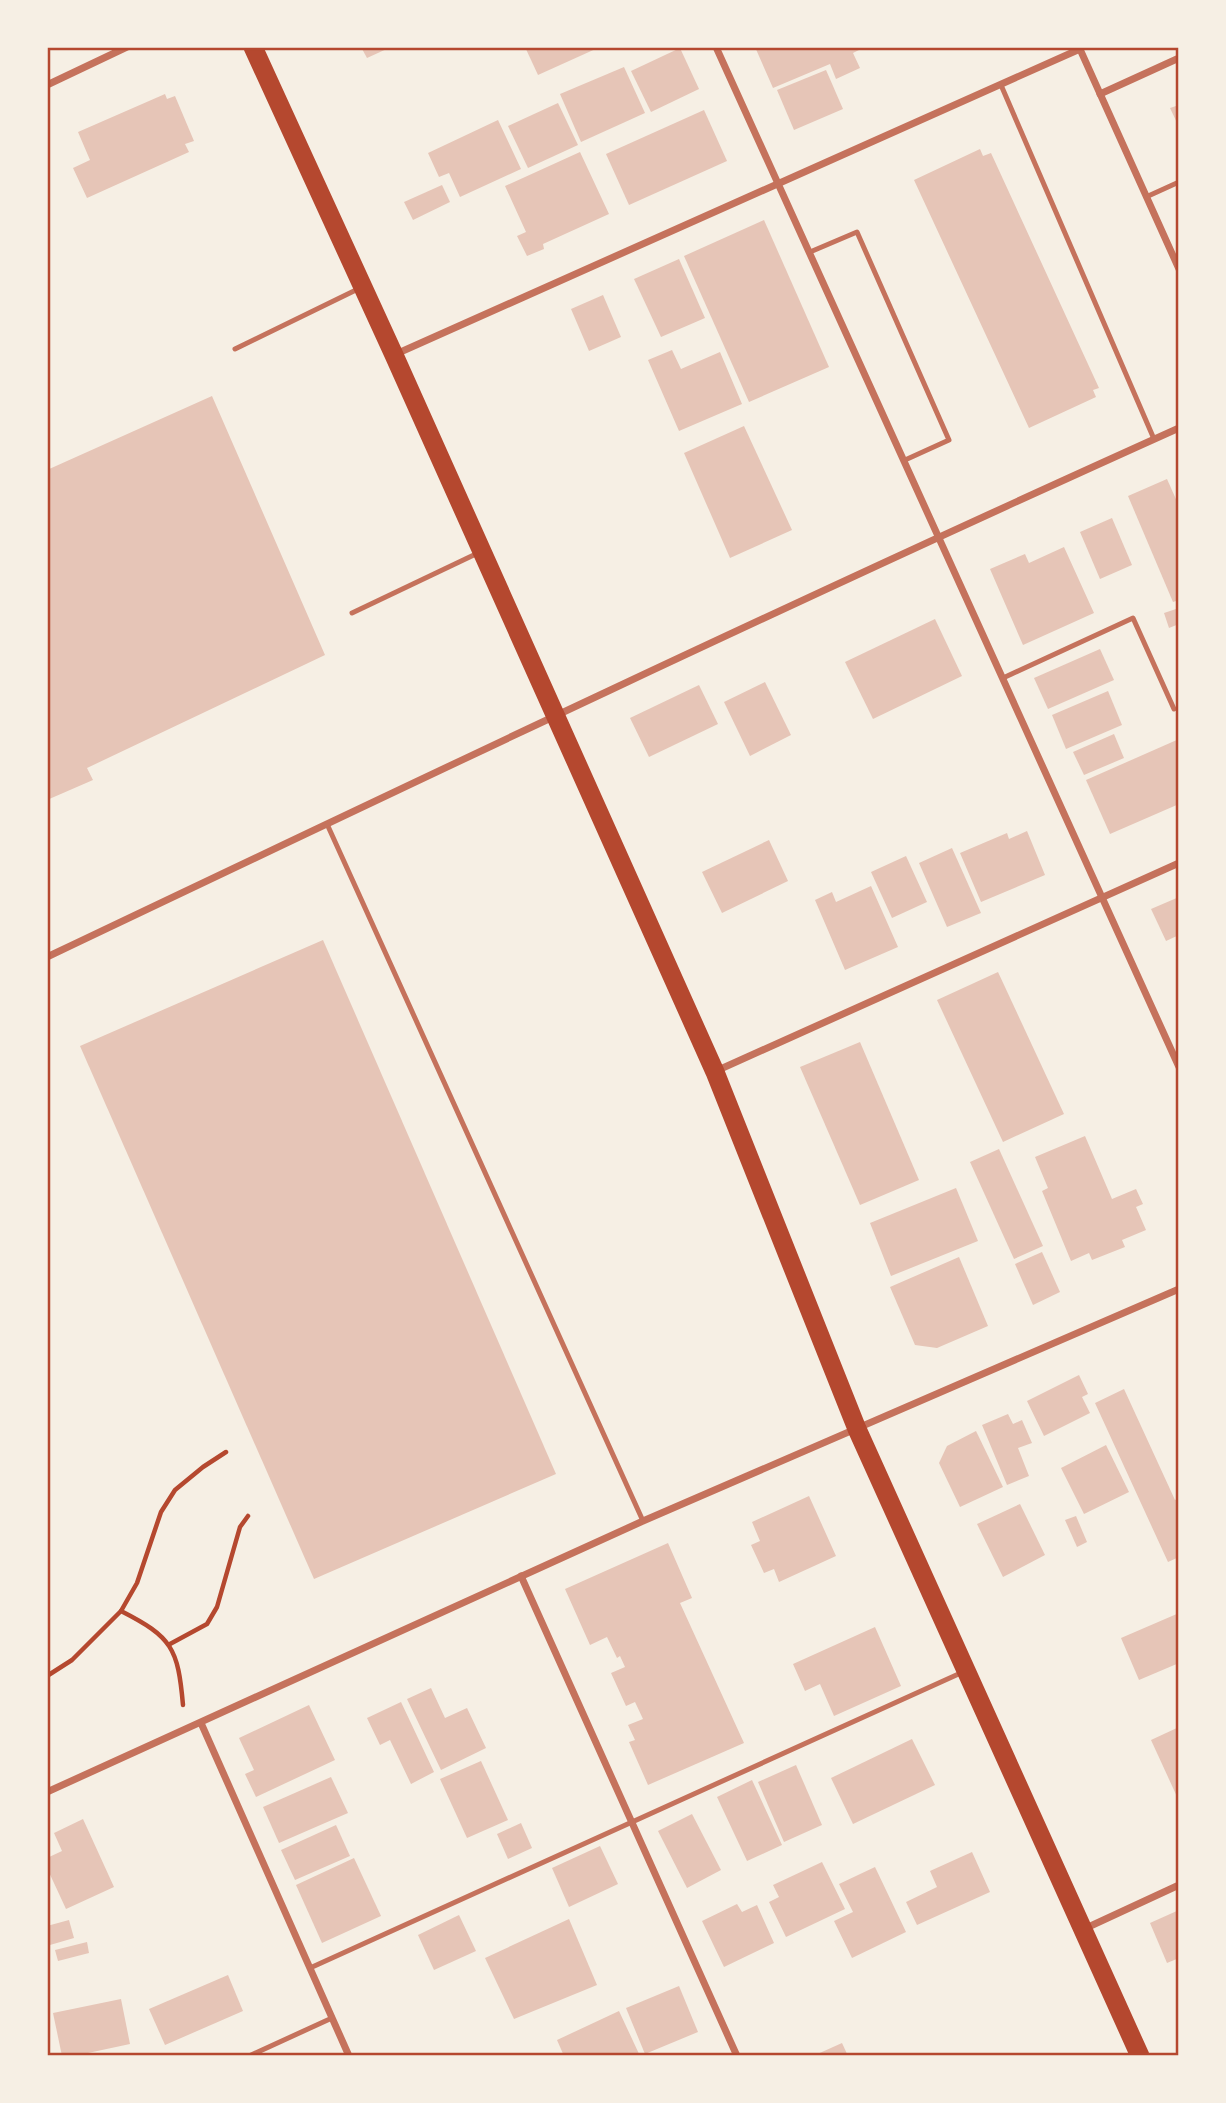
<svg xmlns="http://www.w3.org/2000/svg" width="1226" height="2103" viewBox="0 0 1226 2103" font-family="'Work Sans',sans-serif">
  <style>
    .building { fill: #e6c5b7 }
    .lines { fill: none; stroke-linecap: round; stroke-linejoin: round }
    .path { stroke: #b5482f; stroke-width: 4.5 }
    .service { stroke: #c5725c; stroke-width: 5 }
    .minor { stroke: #c5725c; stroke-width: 7 }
    .trunk { stroke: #b5482f; stroke-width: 19 }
    .neatline { fill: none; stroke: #b5482f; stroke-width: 2.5 }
  </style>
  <rect width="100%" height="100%" fill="#f6efe4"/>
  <g class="building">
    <path d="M361,47H391L367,58Z"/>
    <path d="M525,47H600L538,75Z"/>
    <path d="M755,47H865L853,53L860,68L836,79L830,64L773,88Z"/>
    <path d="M680,48L699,89L651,112L631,71Z"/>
    <path d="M624,67L645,113L581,142L560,94Z"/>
    <path d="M826,70L843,109L794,130L777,90Z"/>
    <path d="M165,94L167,99L175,96L194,141L185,144L189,152L87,198L73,168L90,160L78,132Z"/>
    <path d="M558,103L578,145L528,168L508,126Z"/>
    <path d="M1179,105V127L1170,108Z"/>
    <path d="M704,110L727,161L629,205L606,154Z"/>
    <path d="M498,120L521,169L460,197L449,173L439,177L428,153Z"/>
    <path d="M980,149L983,156L991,153L1099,388L1093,390L1096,397L1029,428L914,180Z"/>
    <path d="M580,152L609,214L543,244L544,249L527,256L517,236L526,232L505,186Z"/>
    <path d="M442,185L450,202L413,220L404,202Z"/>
    <path d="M764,220L829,367L749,402L684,256Z"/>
    <path d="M679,259L705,318L661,337L634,279Z"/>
    <path d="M603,295L621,337L589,351L571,309Z"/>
    <path d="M672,350L681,369L720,352L742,404L679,431L648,360Z"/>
    <path d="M212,396L325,655L87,768L93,780L47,800V470Z"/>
    <path d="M744,426L792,530L730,558L684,453Z"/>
    <path d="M1167,479L1179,506V600L1173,602L1128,496Z"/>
    <path d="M1112,518L1132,565L1100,579L1080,532Z"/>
    <path d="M1064,547L1094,613L1023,645L990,569L1025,554L1029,563Z"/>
    <path d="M1179,608V624L1169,628L1164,613Z"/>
    <path d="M935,619L962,676L873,719L845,662Z"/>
    <path d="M1100,649L1114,680L1048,709L1034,678Z"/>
    <path d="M765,682L791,735L750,756L724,702Z"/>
    <path d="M699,685L718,724L649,757L630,718Z"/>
    <path d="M1108,691L1122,725L1066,749L1052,715Z"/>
    <path d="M1114,734L1124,758L1084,775L1073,752Z"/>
    <path d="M1179,739V804L1110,834L1086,780Z"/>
    <path d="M1027,831L1045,875L981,902L960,853L1007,833L1009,839Z"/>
    <path d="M769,840L788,881L722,913L702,872Z"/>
    <path d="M952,848L981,913L947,927L919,863Z"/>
    <path d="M906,856L927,902L892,918L871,872Z"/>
    <path d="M871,886L898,947L845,970L815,900L832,892L836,902Z"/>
    <path d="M1179,897V935L1166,941L1151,909Z"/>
    <path d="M323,940L556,1474L314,1579L80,1046Z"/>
    <path d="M998,972L1064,1114L1003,1142L937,1000Z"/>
    <path d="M860,1042L919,1180L860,1205L800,1067Z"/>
    <path d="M1085,1136L1112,1199L1136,1189L1143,1204L1136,1207L1146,1230L1122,1240L1125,1247L1092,1260L1089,1253L1071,1261L1042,1191L1048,1188L1035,1157Z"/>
    <path d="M999,1149L1043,1246L1014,1259L970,1162Z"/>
    <path d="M956,1188L978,1241L891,1276L870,1223Z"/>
    <path d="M1042,1252L1060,1292L1033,1305L1015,1264Z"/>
    <path d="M959,1257L988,1326L937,1348L915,1345L890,1287Z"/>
    <path d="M1079,1375L1088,1394L1082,1397L1090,1413L1044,1436L1027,1401Z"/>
    <path d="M1124,1389L1175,1500L1179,1498V1557L1168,1562L1095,1403Z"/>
    <path d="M1008,1414L1013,1424L1022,1420L1032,1443L1018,1448L1029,1476L1007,1485L982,1425Z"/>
    <path d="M976,1431L1003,1487L960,1507L939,1463L947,1446Z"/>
    <path d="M1106,1445L1129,1492L1084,1514L1061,1468Z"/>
    <path d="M809,1496L836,1556L779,1582L774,1569L764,1573L751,1545L760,1541L752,1522Z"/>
    <path d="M1020,1504L1045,1555L1003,1577L977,1524Z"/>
    <path d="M1076,1516L1087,1542L1077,1547L1065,1520Z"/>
    <path d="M668,1543L692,1598L680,1603L744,1743L648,1785L629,1742L635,1740L628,1725L643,1719L635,1702L626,1706L611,1673L625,1667L620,1656L617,1658L607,1637L590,1645L565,1589Z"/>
    <path d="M1179,1613V1663L1139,1680L1121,1638Z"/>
    <path d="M875,1627L901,1686L834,1716L820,1684L805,1691L793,1664Z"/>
    <path d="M431,1688L445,1718L467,1708L486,1748L441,1770L407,1699Z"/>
    <path d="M401,1702L434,1772L411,1784L390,1740L380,1745L367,1718Z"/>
    <path d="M309,1705L335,1760L256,1797L245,1774L254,1770L239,1738Z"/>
    <path d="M1179,1727V1801L1151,1740Z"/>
    <path d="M912,1739L935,1785L853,1824L831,1778Z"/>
    <path d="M481,1761L508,1820L467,1838L440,1779Z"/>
    <path d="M796,1765L822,1825L784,1842L758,1782Z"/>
    <path d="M331,1777L348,1813L279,1843L263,1807Z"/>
    <path d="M752,1780L782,1845L747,1861L717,1797Z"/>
    <path d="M692,1814L721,1870L687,1888L658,1831Z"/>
    <path d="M83,1819L114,1887L66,1909L47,1868V1858L62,1851L54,1833Z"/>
    <path d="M521,1823L532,1848L508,1859L497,1834Z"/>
    <path d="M336,1825L350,1856L295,1880L281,1850Z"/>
    <path d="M600,1846L618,1884L569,1907L552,1868Z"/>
    <path d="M972,1852L990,1892L917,1925L906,1902L937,1887L930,1871Z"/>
    <path d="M354,1858L381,1916L322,1943L296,1885Z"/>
    <path d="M822,1862L845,1909L786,1937L769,1902L779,1897L773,1885Z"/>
    <path d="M875,1867L906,1932L852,1958L834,1921L853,1912L839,1884Z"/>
    <path d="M737,1904L742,1912L757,1905L774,1943L724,1967L702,1921Z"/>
    <path d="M1179,1910V1958L1167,1963L1150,1923Z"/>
    <path d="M459,1915L476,1951L434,1970L418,1935Z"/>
    <path d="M569,1919L597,1985L514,2019L485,1958Z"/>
    <path d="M69,1920L74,1938L50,1945L47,1926Z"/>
    <path d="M87,1942L89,1953L58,1961L55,1950Z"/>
    <path d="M228,1975L243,2011L165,2045L149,2009Z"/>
    <path d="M679,1986L698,2032L645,2054L626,2008Z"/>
    <path d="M121,1999L130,2044L74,2056H62L53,2013Z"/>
    <path d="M619,2011L640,2056H564L557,2040Z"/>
    <path d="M842,2043L848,2056H813Z"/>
  </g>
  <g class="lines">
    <g class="path">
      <path d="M121,1611C172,1637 178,1648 183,1705"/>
      <path d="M170,1644L207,1624L217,1607L240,1527L248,1516"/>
      <path d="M47,1676L72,1660L121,1611L137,1583L161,1512L175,1490L203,1467L226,1452"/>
    </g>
    <g class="service">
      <path d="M1001,85L1154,439"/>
      <path d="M1146,197L1179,182"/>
      <path d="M810,252L857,232L949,440L905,460"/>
      <path d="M235,349L358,289"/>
      <path d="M352,613L478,553"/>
      <path d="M1003,678L1133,618L1174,709"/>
      <path d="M327,824L643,1521"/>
      <path d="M310,1968L963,1672"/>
      <path d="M249,2056L332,2018"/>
    </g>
    <g class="minor">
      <path d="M716,47L1179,1067"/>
      <path d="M1079,47L1179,269"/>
      <path d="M47,85L127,47"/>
      <path d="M1100,94L1179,58"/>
      <path d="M396,354L1080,49"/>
      <path d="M47,957C423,778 799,599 1179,428"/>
      <path d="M716,1071L1179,863"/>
      <path d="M521,1576L737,2056"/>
      <path d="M201,1723L349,2056"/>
      <path d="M47,1792L643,1521L1179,1289"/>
      <path d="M1084,1929L1179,1885"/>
    </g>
    <path class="trunk" d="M253,47L394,355L715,1072L857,1429L1140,2056"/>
  </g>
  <rect width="1226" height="2103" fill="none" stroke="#f6efe4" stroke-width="98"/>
  <rect x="49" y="49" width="1128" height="2005" class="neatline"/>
</svg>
